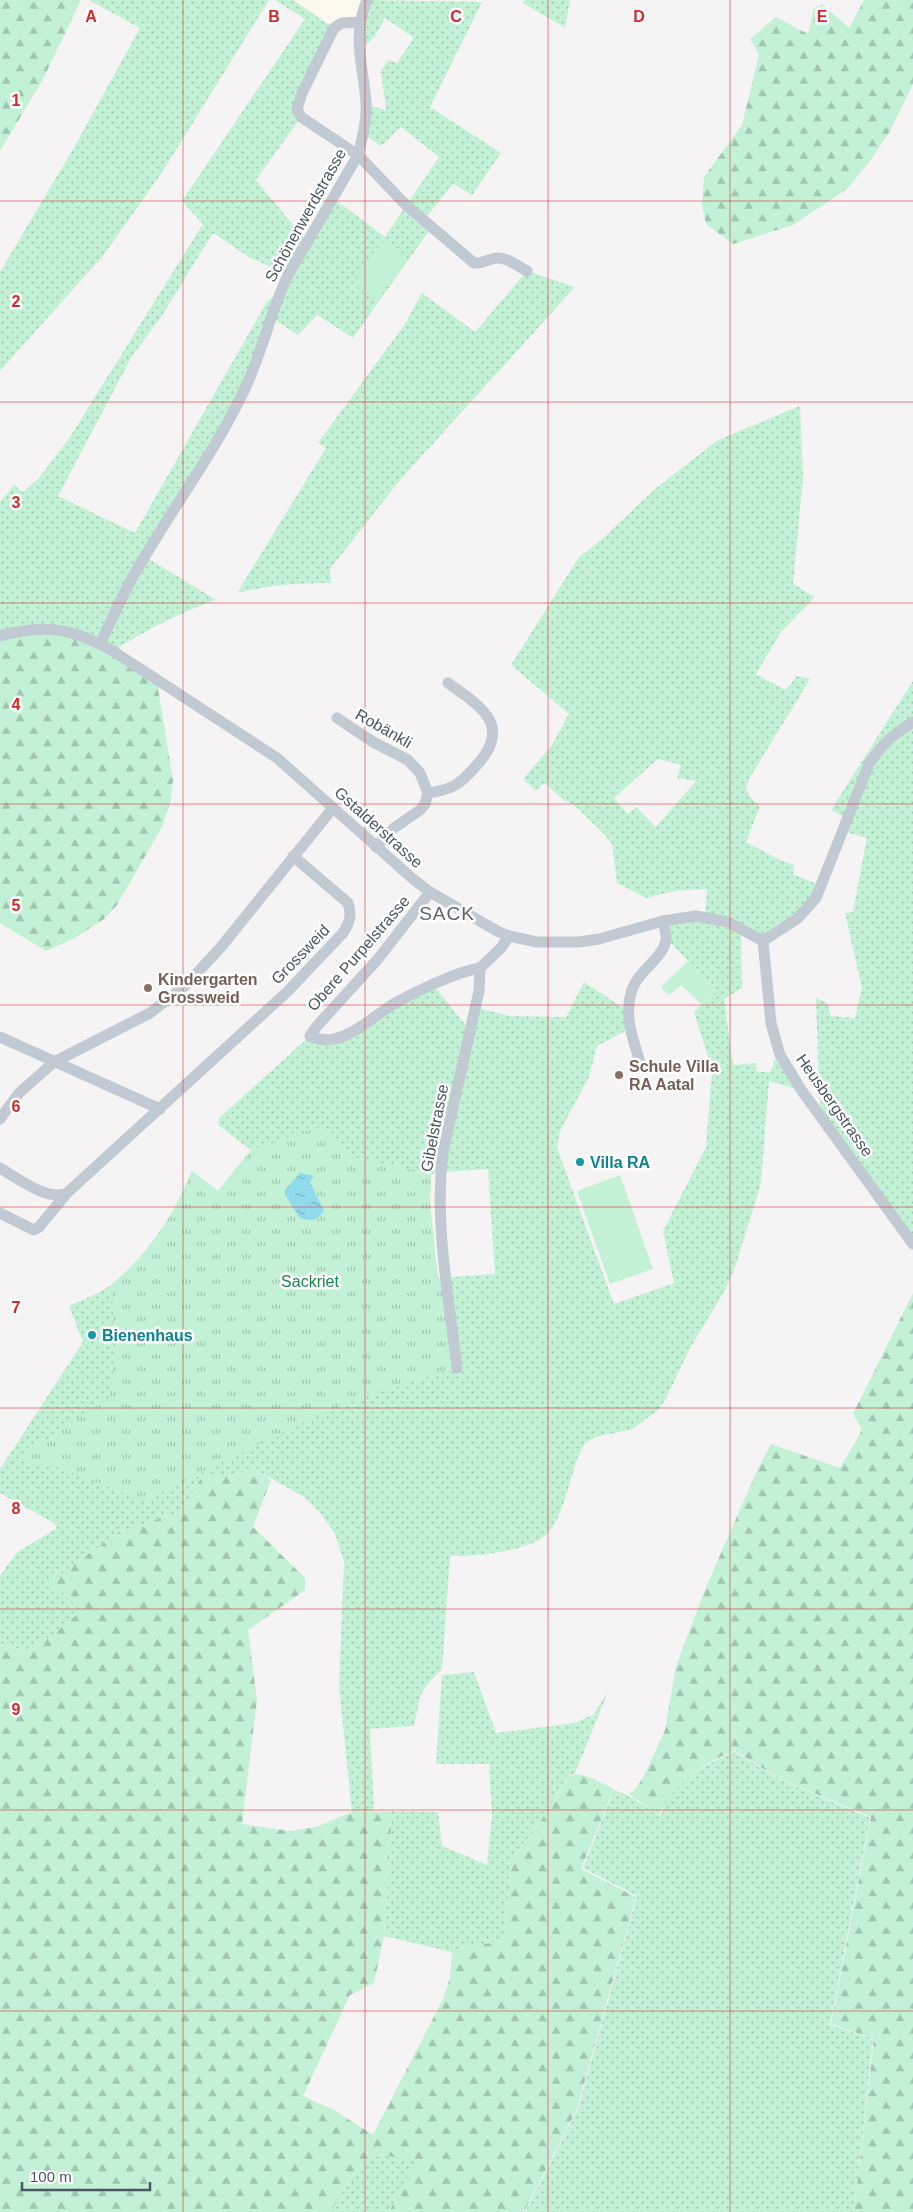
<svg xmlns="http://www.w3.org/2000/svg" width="913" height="2212" viewBox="0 0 913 2212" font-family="Arial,sans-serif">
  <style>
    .commercial { fill: #fdf9ef }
    .grass { fill: url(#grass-dots); fill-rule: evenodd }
    .forest { fill: url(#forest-firs) }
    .park { fill: url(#park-tufts) }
    .garden { fill: #c3f1d5 }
    .water { fill: url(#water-ripples) }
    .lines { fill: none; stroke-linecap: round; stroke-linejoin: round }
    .minor { stroke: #c1cad2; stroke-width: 11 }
    .grid { fill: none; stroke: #d62828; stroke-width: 1; stroke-opacity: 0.55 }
    .education-dot { fill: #8d6e63; stroke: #fff; stroke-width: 2 }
    .culture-dot { fill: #0f9aa8; stroke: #fff; stroke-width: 2 }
    .labels { text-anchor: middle; stroke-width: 5; stroke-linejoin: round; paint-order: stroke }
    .street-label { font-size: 16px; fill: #4a5661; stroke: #fff }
    .education-label { font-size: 16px; font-weight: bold; fill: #785e54; stroke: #fff; text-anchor: start }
    .culture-label { font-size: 16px; font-weight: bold; fill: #0d838f; stroke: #fff; text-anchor: start }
    .park-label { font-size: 16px; fill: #17864f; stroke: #fff }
    .quarter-label { font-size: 19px; letter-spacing: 1px; fill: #5f6368; stroke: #fff }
    .grid-label { font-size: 16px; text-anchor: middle; font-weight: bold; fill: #d62828; stroke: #fff; stroke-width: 5; stroke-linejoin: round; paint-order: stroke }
  </style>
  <defs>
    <pattern id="grass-dots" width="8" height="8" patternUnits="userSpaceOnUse" patternTransform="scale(1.25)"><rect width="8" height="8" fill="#c3f1d5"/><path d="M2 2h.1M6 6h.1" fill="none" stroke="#a0c6b0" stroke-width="1.8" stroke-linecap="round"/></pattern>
    <pattern id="forest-firs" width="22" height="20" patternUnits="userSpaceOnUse" patternTransform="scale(1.25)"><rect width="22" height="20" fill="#c3f1d5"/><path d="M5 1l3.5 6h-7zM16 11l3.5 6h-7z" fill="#a0c6b0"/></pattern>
    <pattern id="park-tufts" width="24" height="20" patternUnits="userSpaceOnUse" patternTransform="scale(1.25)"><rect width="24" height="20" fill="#c3f1d5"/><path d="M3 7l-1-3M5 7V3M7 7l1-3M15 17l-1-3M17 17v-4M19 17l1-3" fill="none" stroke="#a0c6b0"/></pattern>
    <pattern id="water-ripples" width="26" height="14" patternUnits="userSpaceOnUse" patternTransform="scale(1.25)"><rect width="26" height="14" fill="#90daee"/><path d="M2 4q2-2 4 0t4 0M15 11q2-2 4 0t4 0" fill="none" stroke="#78b4c4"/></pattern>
  </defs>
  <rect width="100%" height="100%" fill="#f5f3f3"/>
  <path class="commercial" d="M293,0H367L360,22L334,28Z"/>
  <g class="grass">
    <path d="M89,0H269L161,174L102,257L0,371V272L72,151L140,28Z"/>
    <path d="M275,0H293L334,28L302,93L301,117L256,180L307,242L333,198L385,237L439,157L401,127L381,146L364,134L367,105L386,110L381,71L388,60L397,63L414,38L385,18L375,36L359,53L367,0L482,2L430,107L501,153L472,195L453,184L423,221L431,228L353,338L317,315L298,335L272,318L257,363L146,557L216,600C179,613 146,630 113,651L0,636V502L14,485L23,492L39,478L70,437L203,224L182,201L305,19ZM213,233L249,257L288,275L280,293L268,300L135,533L58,496L132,356L161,317Z"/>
    <path d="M525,0H570L565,28L523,3Z"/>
    <path d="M527,271L575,287L400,480L330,569L331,583C299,583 269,585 237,593L326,448L318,443L405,324L422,293L475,332Z"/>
    <path d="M800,406L803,477L793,584L815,597L781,632L756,674L786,690L797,676L810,679L749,779L746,789L750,797L760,806L746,842L780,860L794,865L793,874L822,886L816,898L771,937L741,930L742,988L724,999L733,1065L756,1063L757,1072H771L774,1061L780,1055L802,1091L769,1081L761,1184L735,1267L725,1290L690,1348L666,1399L658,1410L633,1429L596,1437L585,1443C576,1457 572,1477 567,1493C562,1507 558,1521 549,1532C533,1551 475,1557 450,1556L442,1669L425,1687L420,1697L414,1726L370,1729L374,1811L352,1812L339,1686L344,1562L335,1534L321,1514L304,1497L254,1469L229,1477L205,1473L180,1512L119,1532L51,1582L83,1611L31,1651L0,1645V1576L16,1553L57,1528L54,1523L0,1493V1469L83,1342L69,1306C79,1301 90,1297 100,1292C143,1267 174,1215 192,1171L218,1191L251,1150L218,1125L219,1118L310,1036L323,1040L434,986L468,1028L437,1173L431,1174L430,1204L438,1278L495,1274L488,1169L443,1172L478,1008L509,1016L566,1017L584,982L628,1011L629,1029L597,1046L589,1077L560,1131L557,1148L614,1304L674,1283L663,1231L706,1147L712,1070L694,1012L716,990L667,939L663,921L705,917L707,889L675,891L646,898L617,883L612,844L605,835L573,804L565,801L544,783L536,791L523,779L552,745L569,714L511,665L579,557L601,540L655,489L718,440ZM658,759L681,765L677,778L696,781L656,827L636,807L628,814L614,798Z"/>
    <path d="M913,681V1244L820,1115L816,998L827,1003L831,1016L855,1018L862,988L845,913L853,912L867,838L842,831L847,818L831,810Z"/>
    <path d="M474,1672L496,1733L574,1723L593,1715L608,1692L575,1773L568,1776L547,1812L512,1860L504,1941L469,1946L452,1952L384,1936L392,1811L438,1812L442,1846L487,1865L492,1815L489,1764H436L442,1675Z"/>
    <path d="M735,1752L777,1778L870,1818L830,2025L873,2039L854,2212H525L578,2109L637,1896L583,1868L614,1790L628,1795L660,1816C663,1811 664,1804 668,1798C683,1777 711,1761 735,1752Z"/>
    <path d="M371,2153L417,2160L389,2212H331L347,2183Z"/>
  </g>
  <g class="forest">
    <path d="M0,0H81L42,81L0,151Z"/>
    <path d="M864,0H913V84L890,131L870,161L847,189L793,225L733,244L706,224L702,205L704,177L742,125L759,54L750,39L776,17L808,34L814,8L822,4L849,28Z"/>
    <path d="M74,633L157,682L173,780L171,800L162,827L117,905L104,919L75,938L46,951L0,923V636Z"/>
    <path d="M913,1293V2212H854L874,2039L831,2024L871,1817L778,1778L735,1751C704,1762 673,1784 659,1815L629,1794L636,1788L643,1778L665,1730L676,1666L705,1590L754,1477L771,1444L840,1468L862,1430L853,1414Z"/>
    <path d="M254,1469L271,1480L253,1527L305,1578V1590L248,1630L257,1700L242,1824L290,1831L316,1827L352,1812L392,1811L384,1936L374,1983L350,1995L303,2096L334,2110L373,2135L443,1999L450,1978L452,1952L469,1946L504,1941L512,1860L540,1822L569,1776C583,1770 600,1783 614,1789L581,1869L636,1897L577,2109L524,2212H389L416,2161L371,2153L347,2183L331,2212H0V1645L31,1651L82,1611L50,1582L119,1532L180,1512L205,1472L229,1477Z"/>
  </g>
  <path class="park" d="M322,1126L354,1157L431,1174L430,1204L437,1278L446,1277L457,1368L354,1400L322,1413L144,1501L57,1467L30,1466L25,1460L29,1451L110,1397L114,1361L112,1284C149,1253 174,1215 192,1171L218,1191L251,1150Z"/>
  <g class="garden">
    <path d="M384,240L407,257L376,302L353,284Z"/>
    <path d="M688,961L716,990L701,1004L681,985L669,995L661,987Z"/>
    <path d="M620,1175L653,1269L610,1284L577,1191Z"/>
  </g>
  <path class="water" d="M300,1173L314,1176L310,1182L324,1211C317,1221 311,1221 300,1218L285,1195V1190Z"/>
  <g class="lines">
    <g class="minor">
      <path d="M360,22L342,23L334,28L302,93L297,109L301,117L358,155L407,206L474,263C483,264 488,259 497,258C507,257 519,267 527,271"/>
      <path d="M0,636C44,623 74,629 113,651L277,758L413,879L430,892L497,931L509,936L537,942H579L599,939L663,921L696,916L728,922L763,941"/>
      <path d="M100,644C110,624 119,602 130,582C164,520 208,463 240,399C261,359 269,315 288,275L358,155C362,139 367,121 366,104C364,66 351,39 367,0"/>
      <path d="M337,718L373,742L408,760L420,773L428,793L425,804L420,810L394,828L376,847"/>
      <path d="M428,793C454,789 459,785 476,766C513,726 482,707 448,683"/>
      <path d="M430,892L378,959L317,1026L310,1036C341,1051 371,1017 395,1003C417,991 456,972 480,968"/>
      <path d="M763,941L771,1023L780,1055L802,1091L913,1244"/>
      <path d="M763,941L797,919L816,898L869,764C881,745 894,734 913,722"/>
      <path d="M0,1037L160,1109"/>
      <path d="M640,1062C632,1037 623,1013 633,987C640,970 663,958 666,940C667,935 664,927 663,921"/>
      <path d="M0,1119L19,1093L54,1062L150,1013L186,985L221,947L333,808"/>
      <path d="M0,1168C17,1178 48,1202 67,1193L287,992L343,933C350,922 352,915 348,903L293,856"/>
      <path d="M0,1213L34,1230L39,1227L67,1193"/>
      <path d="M457,1368C449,1297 434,1224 443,1152L479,991L480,968L501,948L509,936"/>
    </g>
  </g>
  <path class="grid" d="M183,0V2212M365,0V2212M548,0V2212M730,0V2212M0,201H913M0,402H913M0,603H913M0,804H913M0,1005H913M0,1207H913M0,1408H913M0,1609H913M0,1810H913M0,2011H913"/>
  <g class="education-dot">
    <circle cx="148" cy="988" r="5"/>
    <circle cx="619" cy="1075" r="5"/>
  </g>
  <g class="culture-dot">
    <circle cx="580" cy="1162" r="5"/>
    <circle cx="92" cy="1335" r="5"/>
  </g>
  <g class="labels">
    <g class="street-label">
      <text transform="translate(305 215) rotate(-61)" y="6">Schönenwerdstrasse</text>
      <text transform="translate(384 728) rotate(30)" y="6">Robänkli</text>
      <text transform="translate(379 827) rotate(42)" y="6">Gstalderstrasse</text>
      <text transform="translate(358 953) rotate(-49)" y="6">Obere Purpelstrasse</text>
      <text transform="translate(300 954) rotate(-46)" y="6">Grossweid</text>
      <text transform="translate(835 1105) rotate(55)" y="6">Heusbergstrasse</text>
      <text transform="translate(434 1128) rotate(-79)" y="6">Gibelstrasse</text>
    </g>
    <g class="education-label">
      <text x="158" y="985">Kindergarten<tspan x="158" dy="18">Grossweid</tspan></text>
      <text x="629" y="1072">Schule Villa<tspan x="629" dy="18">RA Aatal</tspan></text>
    </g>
    <g class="culture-label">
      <text x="590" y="1168">Villa RA</text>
      <text x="102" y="1341">Bienenhaus</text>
    </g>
    <g class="park-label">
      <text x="310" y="1287">Sackriet</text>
    </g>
    <g class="quarter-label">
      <text x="447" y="920">SACK</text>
    </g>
  </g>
  <g class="grid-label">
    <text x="91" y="22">A</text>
    <text x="274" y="22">B</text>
    <text x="456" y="22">C</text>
    <text x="639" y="22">D</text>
    <text x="822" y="22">E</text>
    <text x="16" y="106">1</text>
    <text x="16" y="307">2</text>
    <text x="16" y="508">3</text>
    <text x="16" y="710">4</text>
    <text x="16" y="911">5</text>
    <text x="16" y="1112">6</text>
    <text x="16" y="1313">7</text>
    <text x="16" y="1514">8</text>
    <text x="16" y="1715">9</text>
  </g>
  <path d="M22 2182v8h128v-8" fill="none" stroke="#4a5661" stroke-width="2.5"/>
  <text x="30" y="2182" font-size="15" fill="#4a5661" stroke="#ffffff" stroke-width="4" paint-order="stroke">100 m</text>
</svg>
